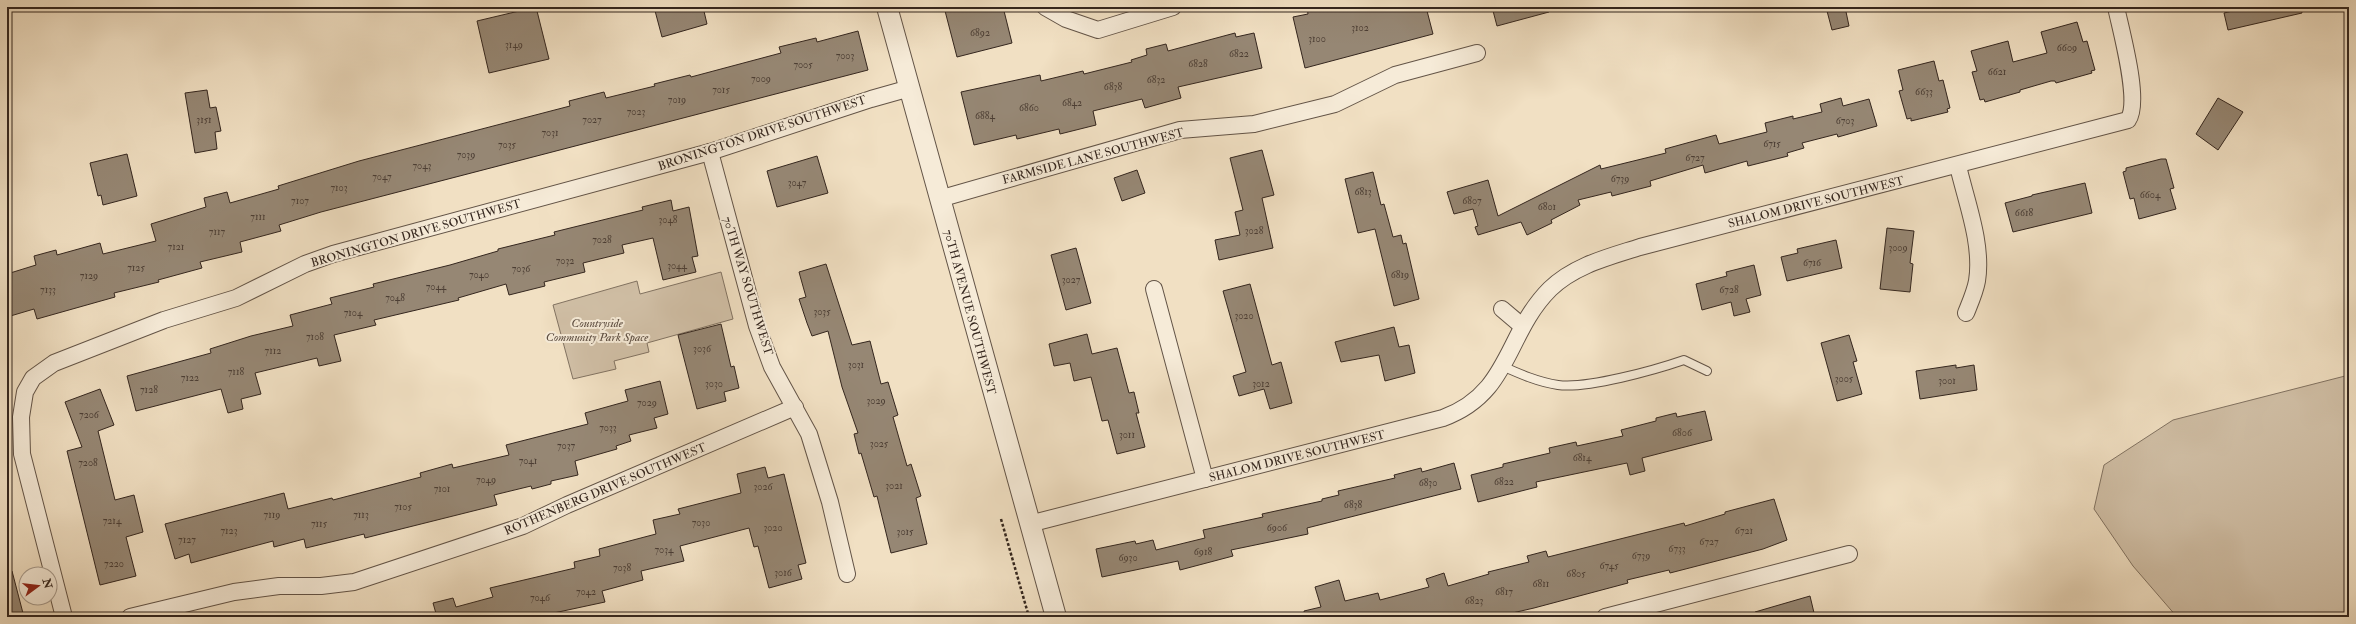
<svg xmlns="http://www.w3.org/2000/svg" width="2356" height="624" viewBox="0 0 2356 624" font-family="'IM FELL Double Pica',serif">
  <style>
    .green { fill: #d1c0a7; stroke: #827362 }
    .building { fill: #968774; stroke: #34261e }
    .lines { fill: none; stroke-linecap: round; stroke-linejoin: round }
    .service-casing { stroke: #635447; stroke-width: 10 }
    .minor-casing { stroke: #635447; stroke-width: 18 }
    .tertiary-casing { stroke: #635447; stroke-width: 22 }
    .path { stroke: #34261e; stroke-width: 2.5; stroke-dasharray: 3 2; stroke-linecap: butt }
    .service { stroke: #f6ebd8; stroke-width: 8 }
    .minor { stroke: #f6ebd8; stroke-width: 16 }
    .tertiary { stroke: #f6ebd8; stroke-width: 20 }
    .labels { text-anchor: middle; stroke-width: 4; stroke-linejoin: round; paint-order: stroke }
    .number-label { font-size: 10px; fill: #4c3e34 }
    .street-label { font-size: 12px; fill: #34261e; stroke: #f6ebd8 }
    .park-label { font-size: 12px; font-style: italic; fill: #5b4c40; stroke: #f6ebd8 }
  </style>
  <rect width="100%" height="100%" fill="#f1e0c3"/>
  <filter id="stains"><feTurbulence type="fractalNoise" baseFrequency=".005" numOctaves="4"/><feColorMatrix values="0 0 0 0 .2 0 0 0 0 .09 0 0 0 0 .02 0 0 0 .5 -.17"/></filter>
  <radialGradient id="worn" r=".72"><stop offset=".6" stop-color="#630" stop-opacity="0"/><stop offset="1" stop-color="#630" stop-opacity=".3"/></radialGradient>
  <g class="green">
    <path d="M721,272L733,319L647,343L649,352L614,361L616,369L573,379L553,305L637,281L640,294Z"/>
    <path d="M2349,375V617H2177L2133,566L2094,509L2104,465L2173,420Z"/>
  </g>
  <g class="building">
    <path d="M536,7L549,59L489,73L477,21Z"/>
    <path d="M654,7H703L707,24L662,37Z"/>
    <path d="M944,7H1003L1012,43L957,57Z"/>
    <path d="M1307,7H1426L1433,34L1305,68L1293,17L1308,14Z"/>
    <path d="M1492,7H1549V12L1497,26Z"/>
    <path d="M1845,7L1849,26L1832,30L1827,11Z"/>
    <path d="M2236,7H2301L2302,13L2228,30L2224,13L2237,10Z"/>
    <path d="M2077,22L2083,42L2087,41L2095,70L2091,71L2092,73L2056,83L2055,81H2051L2020,90V92L1985,102L1984,99L1980,100L1972,72L1977,71L1971,51L2008,41L2013,62L2047,53L2041,32Z"/>
    <path d="M858,31L868,70L321,212L279,225L281,231L240,242L242,252L200,262L202,268L158,280L159,282L114,293L115,297L37,319L34,309L7,317V274L36,265L34,256L56,250L57,255L100,243L103,254L156,241L151,224L206,207L204,198L227,192L230,203L279,189L278,186L359,161L570,106L569,101L604,92L606,98L655,86L654,84L690,75L691,77L781,53L779,47L816,38L817,42Z"/>
    <path d="M1235,33L1236,37L1254,33L1262,68L1178,87L1181,98L1145,108L1142,99L1093,111L1096,125L1060,134L1059,129L1017,139L1016,135L974,145L961,92L1040,75L1041,81L1083,71L1084,74L1132,62L1131,60L1147,55L1146,49L1166,44L1168,51Z"/>
    <path d="M1934,61L1939,81L1943,80L1950,108L1947,109L1948,112L1911,121V118L1907,119L1899,91L1903,90L1898,70Z"/>
    <path d="M207,90L210,108L216,107L221,131L215,132L217,149L195,153L185,93Z"/>
    <path d="M1841,98L1843,106L1869,99L1877,126L1838,137L1837,134L1802,143L1804,148L1787,153L1788,156L1748,166L1747,161L1705,173L1703,165L1650,181L1651,186L1612,196L1611,192L1578,200L1580,205L1551,220L1552,223L1527,235L1521,222L1478,235L1475,227L1478,226L1473,209L1454,214L1447,192L1488,180L1498,216L1600,165L1601,169L1666,153L1665,149L1716,135L1719,144L1767,132L1765,123L1793,116V119L1822,112L1820,104Z"/>
    <path d="M2218,98L2243,112L2218,150L2196,134Z"/>
    <path d="M1262,150L1274,195L1262,198L1273,248L1219,260L1215,240L1240,235L1235,212L1243,210L1230,158Z"/>
    <path d="M127,154L137,196L103,205L101,195L98,196L90,163Z"/>
    <path d="M817,156L828,193L777,207L767,171Z"/>
    <path d="M2161,159H2166L2174,188L2170,189L2176,209L2139,219L2134,198L2130,199L2123,172L2126,171V168Z"/>
    <path d="M1137,170L1145,193L1122,201L1114,178Z"/>
    <path d="M1373,172L1381,205L1384,204L1393,237L1401,235L1403,244L1406,243L1419,299L1394,306L1375,229L1358,233L1345,179Z"/>
    <path d="M2085,183L2092,213L2013,232L2005,203L2032,196V195Z"/>
    <path d="M671,200L673,211L689,207L698,256L692,257L696,272L663,280L653,238L622,245L624,253L583,263L585,272L544,282L545,286L509,295L506,284L458,298L459,300L374,320L376,325L334,335L341,361L319,366L317,358L255,373L261,394L241,399L243,409L228,413L221,389L136,411L127,376L211,353L210,349L251,336L293,326L290,315L332,304L330,298L374,287L373,284L450,265L498,251V249L555,235L554,232L643,210L642,207Z"/>
    <path d="M1887,228L1914,231L1910,263L1913,264L1910,292L1880,289Z"/>
    <path d="M1836,240L1842,268L1787,281L1781,257L1798,253L1797,249Z"/>
    <path d="M1076,248L1091,303L1066,310L1051,255Z"/>
    <path d="M826,264L852,345L870,341L881,384L888,382L898,415L893,417L907,466L911,464L921,496L916,498L927,544L891,553L877,496L874,497L861,453L859,454L854,434L858,433L842,387L828,331L812,336L807,323L799,299L806,297L799,272Z"/>
    <path d="M1754,265L1761,295L1746,299L1750,312L1734,316L1731,302L1702,310L1696,284L1727,276L1726,272Z"/>
    <path d="M1250,284L1272,365L1281,362L1292,403L1270,409L1264,389L1239,396L1233,376L1246,372L1223,291Z"/>
    <path d="M721,324L731,367L734,366L739,388L724,392L726,401L697,409L678,335Z"/>
    <path d="M1394,327L1399,347L1409,345L1415,373L1385,381L1379,355L1341,362L1335,342Z"/>
    <path d="M1087,334L1092,354L1117,348L1129,393L1134,392L1139,413H1136L1145,447L1117,454L1108,420L1102,421L1091,377L1074,381L1070,363L1054,366L1049,344Z"/>
    <path d="M1849,335L1857,361L1853,362L1862,394L1837,401L1821,343Z"/>
    <path d="M1956,365V368L1974,365L1977,390L1920,399L1916,371Z"/>
    <path d="M660,381L668,414L654,418L657,428L629,435L631,441L616,446L617,449L575,461L578,475L551,481V484L532,489L531,486L494,495L497,505L365,538L364,534L306,548L304,539L274,547L273,541L191,563L189,554L175,559L165,524L284,493L288,509L332,498L333,500L421,477L420,473L452,464L453,468L509,455L506,445L588,424L585,413L628,401L625,390Z"/>
    <path d="M100,389L114,425L98,431L115,500L134,495L143,532L126,537L136,576L100,585L67,451L82,447L65,402Z"/>
    <path d="M1705,411L1712,440L1642,458L1645,471L1630,475L1627,463L1536,482L1537,487L1478,502L1471,475L1503,467V464L1550,453L1549,448L1576,442L1577,446L1623,436L1621,430L1656,421V418L1676,413L1677,417Z"/>
    <path d="M1454,463L1461,489L1307,528L1308,534L1231,550L1233,556L1180,570L1178,561L1102,577L1096,549L1135,541L1136,544L1153,540L1156,550L1205,538L1203,530L1263,517L1262,514L1322,501V499L1339,495L1338,491L1395,478L1394,475L1421,468L1422,472Z"/>
    <path d="M765,467L768,478L784,474L806,563L798,565L802,579L769,588L758,546L754,547L749,528L680,546L684,561L641,571L643,580L602,591L605,602L535,617H437L433,603L453,598L456,607L493,597L490,588L575,568L574,562L600,556L599,549L656,534L653,520L680,514L678,509L741,493L737,474Z"/>
    <path d="M1774,499L1787,540L1763,549L1670,573L1669,570L1627,580L1628,583L1534,608L1495,617H1305L1304,611L1321,607L1315,587L1339,580L1345,601L1378,593L1380,600L1429,587L1426,579L1444,573L1448,586L1489,574L1488,572L1529,562L1527,556L1546,551L1548,557L1684,523L1685,526L1725,514V512Z"/>
    <path d="M12,571L24,617H7V572Z"/>
    <path d="M1810,596L1815,617H1755V612Z"/>
  </g>
  <g class="lines">
    <defs>
      <path id="service" d="M1502,366C1520,374 1538,382 1558,385C1587,389 1655,370 1684,360L1707,371"/>
      <g id="minor">
        <path d="M1045,7L1066,19L1098,30L1173,7"/>
        <path d="M710,152L757,326L772,367L809,434L830,502L847,574"/>
        <path d="M1958,166C1966,201 1983,244 1977,281C1975,292 1970,303 1966,313"/>
        <path d="M939,199L1180,130L1254,124L1335,104L1395,75L1477,53"/>
        <path d="M1154,289L1205,479"/>
        <path d="M1502,309L1522,326"/>
        <path d="M1029,524L1443,418C1511,393 1505,334 1550,289C1575,265 1609,257 1640,247L2128,120C2141,102 2121,31 2116,7"/>
        <path d="M64,617L22,454L21,417L25,392L33,378L54,363L164,320L236,298L305,264L333,254L710,152L871,99L910,88"/>
        <path d="M130,617L234,592L279,586H321L354,582L523,526L567,505L795,407"/>
        <path d="M1605,617L1849,554"/>
      </g>
      <path id="tertiary" d="M887,7L1056,617"/>
    </defs>
    <use href="#service" class="service-casing"/>
    <use href="#minor" class="minor-casing"/>
    <use href="#tertiary" class="tertiary-casing"/>
    <path class="path" d="M1001,519L1029,617"/>
    <use href="#service" class="service"/>
    <use href="#minor" class="minor"/>
    <use href="#tertiary" class="tertiary"/>
  </g>
  <g class="labels">
    <g class="number-label">
      <text x="1360" y="31">3102</text>
      <text x="980" y="36">6892</text>
      <text x="1317" y="42">3100</text>
      <text x="514" y="48">3149</text>
      <text x="2067" y="51">6609</text>
      <text x="1239" y="57">6822</text>
      <text x="845" y="59">7003</text>
      <text x="1198" y="67">6828</text>
      <text x="803" y="68">7005</text>
      <text x="1997" y="75">6621</text>
      <text x="761" y="82">7009</text>
      <text x="1156" y="83">6832</text>
      <text x="1113" y="90">6838</text>
      <text x="721" y="93">7015</text>
      <text x="1924" y="95">6633</text>
      <text x="677" y="103">7019</text>
      <text x="1072" y="106">6842</text>
      <text x="1029" y="111">6860</text>
      <text x="636" y="115">7023</text>
      <text x="985" y="119">6884</text>
      <text x="204" y="123">3151</text>
      <text x="592" y="123">7027</text>
      <text x="1845" y="124">6703</text>
      <text x="550" y="136">7031</text>
      <text x="1772" y="147">6715</text>
      <text x="507" y="148">7035</text>
      <text x="466" y="158">7039</text>
      <text x="1695" y="161">6727</text>
      <text x="422" y="169">7043</text>
      <text x="382" y="180">7047</text>
      <text x="1620" y="182">6739</text>
      <text x="797" y="186">3047</text>
      <text x="339" y="191">7103</text>
      <text x="1363" y="195">6813</text>
      <text x="2150" y="198">6604</text>
      <text x="300" y="204">7107</text>
      <text x="1472" y="204">6807</text>
      <text x="1547" y="210">6801</text>
      <text x="2024" y="216">6618</text>
      <text x="258" y="220">7111</text>
      <text x="668" y="223">3048</text>
      <text x="1254" y="234">3028</text>
      <text x="217" y="235">7117</text>
      <text x="602" y="243">7028</text>
      <text x="176" y="250">7121</text>
      <text x="1898" y="251">3009</text>
      <text x="565" y="264">7032</text>
      <text x="1812" y="266">6716</text>
      <text x="677" y="269">3044</text>
      <text x="136" y="271">7125</text>
      <text x="521" y="272">7036</text>
      <text x="479" y="278">7040</text>
      <text x="1400" y="278">6819</text>
      <text x="89" y="279">7129</text>
      <text x="1071" y="283">3027</text>
      <text x="436" y="290">7044</text>
      <text x="48" y="293">7133</text>
      <text x="1729" y="293">6728</text>
      <text x="395" y="301">7048</text>
      <text x="822" y="315">3035</text>
      <text x="353" y="316">7104</text>
      <text x="1244" y="319">3020</text>
      <text x="315" y="340">7108</text>
      <text x="702" y="352">3036</text>
      <text x="273" y="354">7112</text>
      <text x="856" y="368">3031</text>
      <text x="236" y="375">7118</text>
      <text x="190" y="381">7122</text>
      <text x="1844" y="382">3005</text>
      <text x="1947" y="384">3001</text>
      <text x="714" y="387">3030</text>
      <text x="1261" y="387">3012</text>
      <text x="149" y="393">7128</text>
      <text x="876" y="404">3029</text>
      <text x="647" y="406">7029</text>
      <text x="89" y="418">7206</text>
      <text x="608" y="431">7033</text>
      <text x="1682" y="436">6806</text>
      <text x="1127" y="438">3011</text>
      <text x="879" y="447">3025</text>
      <text x="566" y="449">7037</text>
      <text x="1582" y="461">6814</text>
      <text x="528" y="464">7041</text>
      <text x="88" y="466">7208</text>
      <text x="486" y="483">7049</text>
      <text x="1504" y="485">6822</text>
      <text x="1428" y="486">6830</text>
      <text x="894" y="489">3021</text>
      <text x="763" y="490">3026</text>
      <text x="442" y="492">7101</text>
      <text x="1353" y="508">6838</text>
      <text x="403" y="510">7105</text>
      <text x="272" y="518">7119</text>
      <text x="361" y="518">7113</text>
      <text x="112" y="524">7214</text>
      <text x="701" y="526">7030</text>
      <text x="319" y="527">7115</text>
      <text x="773" y="531">3020</text>
      <text x="1277" y="531">6906</text>
      <text x="229" y="534">7123</text>
      <text x="1744" y="534">6721</text>
      <text x="905" y="535">3015</text>
      <text x="187" y="543">7127</text>
      <text x="1709" y="545">6727</text>
      <text x="1677" y="552">6733</text>
      <text x="664" y="553">7034</text>
      <text x="1203" y="555">6918</text>
      <text x="1641" y="559">6739</text>
      <text x="1128" y="561">6930</text>
      <text x="114" y="567">7220</text>
      <text x="1609" y="569">6745</text>
      <text x="622" y="571">7038</text>
      <text x="783" y="576">3016</text>
      <text x="1576" y="577">6805</text>
      <text x="1541" y="587">6811</text>
      <text x="586" y="595">7042</text>
      <text x="1504" y="595">6817</text>
      <text x="540" y="601">7046</text>
      <text x="1474" y="604">6823</text>
    </g>
    <g class="street-label">
      <text transform="translate(762 133) rotate(-18)" y="4">BRONINGTON DRIVE SOUTHWEST</text>
      <text transform="translate(1093 156) rotate(-15)" y="4">FARMSIDE LANE SOUTHWEST</text>
      <text transform="translate(1816 202) rotate(-14)" y="4">SHALOM DRIVE SOUTHWEST</text>
      <text transform="translate(416 233) rotate(-16)" y="4">BRONINGTON DRIVE SOUTHWEST</text>
      <text transform="translate(748 286) rotate(73)" y="4">70TH WAY SOUTHWEST</text>
      <text transform="translate(970 312) rotate(75)" y="4">70TH AVENUE SOUTHWEST</text>
      <text transform="translate(1297 456) rotate(-14)" y="4">SHALOM DRIVE SOUTHWEST</text>
      <text transform="translate(605 489) rotate(-23)" y="4">ROTHENBERG DRIVE SOUTHWEST</text>
    </g>
    <g class="park-label">
      <text x="597" y="327">Countryside<tspan x="597" dy="14">Community Park Space</tspan></text>
    </g>
  </g>
  <rect width="2356" height="624" fill="none" stroke="#f1e0c3" stroke-width="24"/>
  <rect x="8" y="8" width="2340" height="608" fill="none" stroke="#34261e" stroke-width="2"/>
  <rect x="12" y="12" width="2332" height="600" fill="none" stroke="#34261e"/>
  <g transform="translate(38 586) rotate(75)"><circle r="19" fill="#f6ebd8" stroke="#a89c8e"/>
  <path d="M0-3L7 15L0 10L-7 15Z" fill="#8f2418"/>
  <text y="-6" font-size="11" font-weight="bold" text-anchor="middle" fill="#34261e">N</text>
  </g>
  <rect width="100%" height="100%" filter="url(#stains)"/>
  <rect width="100%" height="100%" fill="url(#worn)"/>
</svg>
